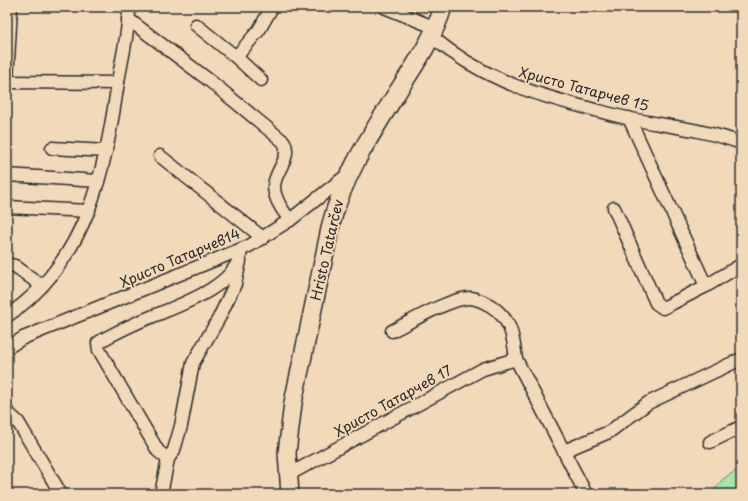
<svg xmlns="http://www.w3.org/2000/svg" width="748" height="501" viewBox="0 0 748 501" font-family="'Playpen Sans',sans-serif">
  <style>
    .green { fill: #a6e4ab; stroke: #68886b }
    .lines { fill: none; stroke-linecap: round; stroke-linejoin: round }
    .street-casing { stroke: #2b2b2b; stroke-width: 15 }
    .secondary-casing { stroke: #2b2b2b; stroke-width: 20 }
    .street { stroke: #f2d9ba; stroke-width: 12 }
    .secondary { stroke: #f2d9ba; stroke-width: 17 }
    .labels { text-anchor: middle; stroke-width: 4; stroke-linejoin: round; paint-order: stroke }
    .street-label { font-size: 14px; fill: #2b2b2b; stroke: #f2d9ba }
  </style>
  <rect width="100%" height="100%" fill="#f2d9ba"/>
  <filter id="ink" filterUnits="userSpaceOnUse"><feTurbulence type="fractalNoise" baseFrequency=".025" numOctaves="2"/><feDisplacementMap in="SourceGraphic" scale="8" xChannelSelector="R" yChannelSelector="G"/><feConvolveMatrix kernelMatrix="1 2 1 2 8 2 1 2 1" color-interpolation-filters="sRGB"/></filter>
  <g filter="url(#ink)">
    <path class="green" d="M741,468V494H711L724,478Z"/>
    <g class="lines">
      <defs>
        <g id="street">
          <path d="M384,7L436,28"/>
          <path d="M128,19L210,81L284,142C292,158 275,170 274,186C274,199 283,211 290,220"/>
          <path d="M196,25L236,57L261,80"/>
          <path d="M432,37C479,76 526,92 584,107C600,111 616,116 631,119C668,126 706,130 741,143"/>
          <path d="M236,57L259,30L272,7"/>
          <path d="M7,80L11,7"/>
          <path d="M7,82L118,83"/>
          <path d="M629,118L706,286"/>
          <path d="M52,148L106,151"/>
          <path d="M160,156L263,238"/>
          <path d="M7,175L98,181"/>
          <path d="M7,207L89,211"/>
          <path d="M614,208L656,303L663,308L706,286L741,265"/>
          <path d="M7,264L15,266L42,286"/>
          <path d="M7,316C87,262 105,171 118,82C122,57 129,32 129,7"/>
          <path d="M392,331C410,322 452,297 471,298C479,299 484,302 491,306C512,320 513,337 516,359L586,494"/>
          <path d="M7,348L23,338L249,246L290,220L346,176"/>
          <path d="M7,412L18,422L61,494"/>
          <path d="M710,442L741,427"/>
          <path d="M564,451L609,432L648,403L741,359"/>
          <path d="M168,459L158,451L99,350L98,343L104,339C119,331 135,323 151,317C180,305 238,286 241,250"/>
          <path d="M288,475L483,369L516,359"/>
          <path d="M161,494L168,459L174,450L181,426L193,363L219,318L235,284L240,261"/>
        </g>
        <path id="secondary" d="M290,494L287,453L293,403L331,224C344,174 373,132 400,88C417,62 434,37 443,7"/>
      </defs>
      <use href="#street" class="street-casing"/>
      <use href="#secondary" class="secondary-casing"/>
      <use href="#street" class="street"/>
      <use href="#secondary" class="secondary"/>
    </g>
  </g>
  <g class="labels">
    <g class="street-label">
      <text transform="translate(584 89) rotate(15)" y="5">Христо Татарчев 15</text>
      <text transform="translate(327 250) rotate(-77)" y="5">Hristo Tatarčev</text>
      <text transform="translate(180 258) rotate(-23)" y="5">Христо Татарчев14</text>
      <text transform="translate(393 401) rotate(-29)" y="5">Христо Татарчев 17</text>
    </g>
  </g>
  <rect width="748" height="501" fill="none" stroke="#f2d9ba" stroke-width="24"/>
  <rect x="12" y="12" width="724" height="477" fill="none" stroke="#2b2b2b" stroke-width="1.5" filter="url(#ink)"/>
</svg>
